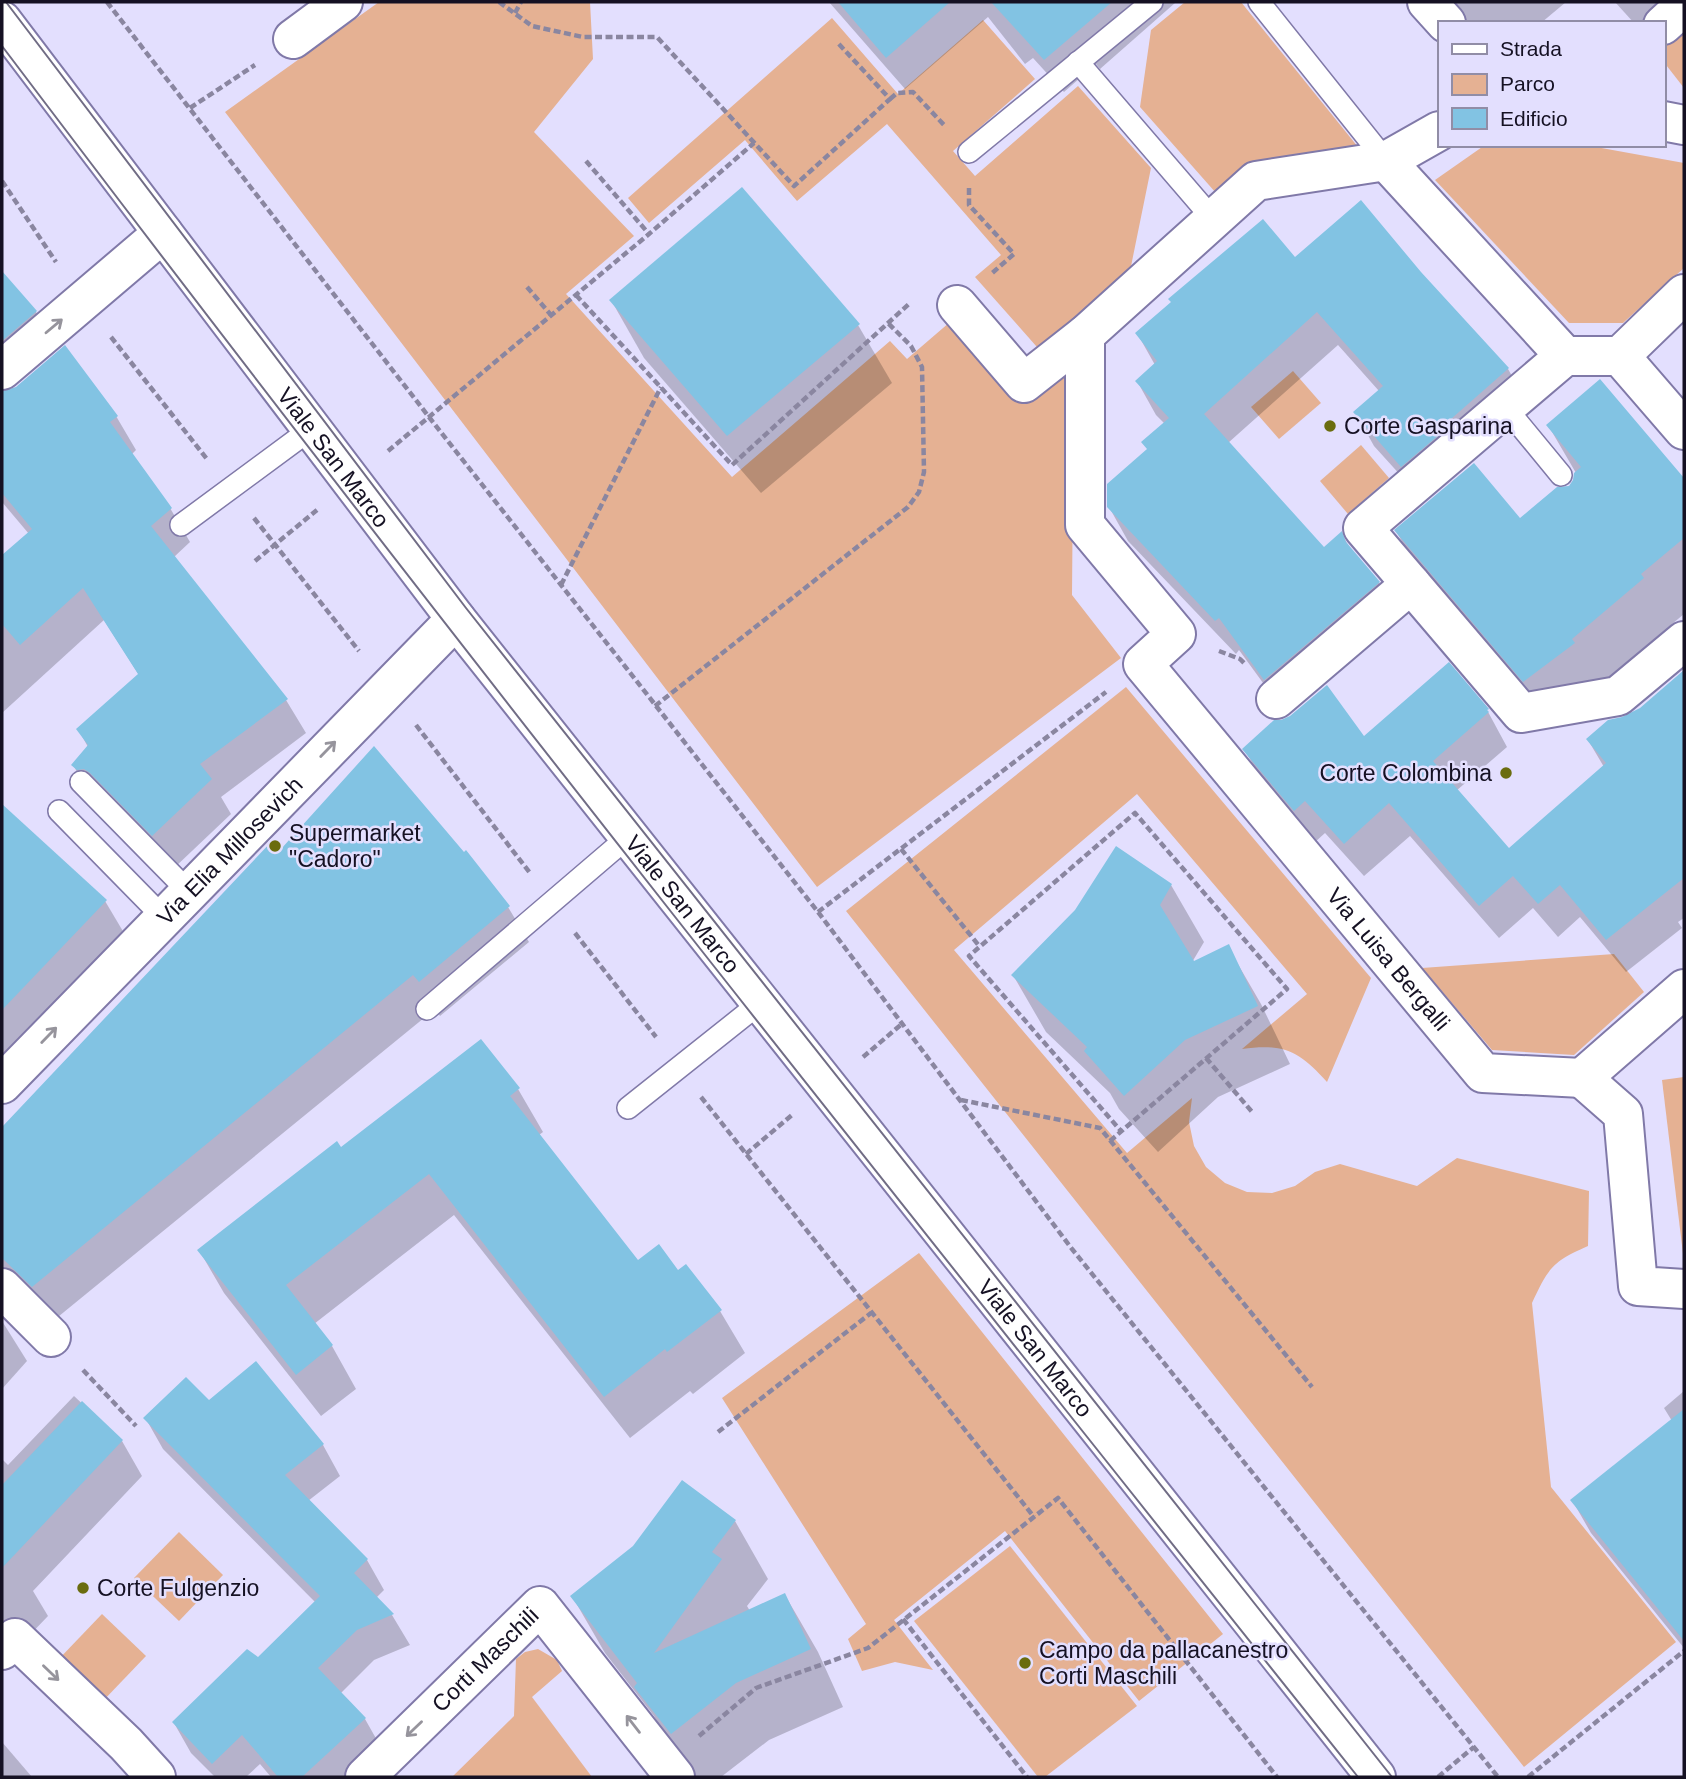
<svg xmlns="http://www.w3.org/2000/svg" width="1686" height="1779" viewBox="0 0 1686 1779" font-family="Helvetica,sans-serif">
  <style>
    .green { fill: #e5b193 }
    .shadow { fill: #0003 }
    .building { fill: #82c3e3 }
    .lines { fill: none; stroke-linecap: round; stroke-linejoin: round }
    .lane-casing { stroke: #8079a8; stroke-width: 24 }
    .street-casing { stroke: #8079a8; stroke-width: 42 }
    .secondary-casing { stroke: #8079a8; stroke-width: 42 }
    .path { stroke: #8a86a0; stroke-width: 4.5; stroke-dasharray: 7 3.5; stroke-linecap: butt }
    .lane { stroke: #fff; stroke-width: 21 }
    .street { stroke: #fff; stroke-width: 38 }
    .secondary { stroke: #fff; stroke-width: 38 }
    .tram { stroke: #716d85; stroke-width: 2 }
    .oneway { stroke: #96949c }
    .poi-dot { fill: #6a6c0e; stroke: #e3dffe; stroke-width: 2.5 }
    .labels { text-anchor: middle; stroke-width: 5; stroke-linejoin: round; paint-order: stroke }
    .poi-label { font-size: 23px; fill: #151123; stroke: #e3dffe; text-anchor: start }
    .street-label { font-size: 23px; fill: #151123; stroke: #e3dffe }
  </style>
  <rect width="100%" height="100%" fill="#e3dffe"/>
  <g class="green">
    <path d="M379,2H590L593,59L534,132L634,236L566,294L732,477L890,341L907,359L950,322L1025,401L1074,356L1072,595L1121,658L817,887L225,112Z"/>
    <path d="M1185,2H1241L1358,147L1253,162L1216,193L1140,107L1151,30Z"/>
    <path d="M832,18L898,94L983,20L1035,79L953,151L975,176L1078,86L1151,168L1128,281L1044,355L975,277L1001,255L887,124L797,201L745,140L649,223L628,198Z"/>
    <path d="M1684,29V88L1663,61V45Z"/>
    <path d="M1485,145H1585L1684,163V268L1623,323H1569L1435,180Z"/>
    <path d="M1293,371L1321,403L1279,439L1251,407Z"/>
    <path d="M1361,445L1389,478L1348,514L1320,481Z"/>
    <path d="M1126,687L1371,978L1327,1082C1299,1051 1283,1043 1242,1049L1307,994L1137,794L954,950L1127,1153L1192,1098L1189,1122L1194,1146L1206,1167L1225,1183L1247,1192L1272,1193L1295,1186L1315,1172L1340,1164L1417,1186L1457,1158L1589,1191L1588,1246C1552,1262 1549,1267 1532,1303L1551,1487L1676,1642L1524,1767L846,911Z"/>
    <path d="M1614,954L1644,992L1574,1055L1492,1050L1422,968Z"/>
    <path d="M1684,1077V1262L1662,1080Z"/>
    <path d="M919,1253L1223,1634L1139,1701L1005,1531L894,1620L933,1670L895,1662L862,1671L848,1639L866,1624L722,1398Z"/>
    <path d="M179,1532L223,1575L179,1621L134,1578Z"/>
    <path d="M1010,1546L1137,1706L1045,1777H1038L914,1621Z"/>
    <path d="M102,1614L146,1656L101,1703L57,1661Z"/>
    <path d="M538,1649L557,1660L562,1671L532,1697L592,1777H452L514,1716L516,1659L525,1652Z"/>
  </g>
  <g class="shadow">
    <path d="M829,2H1174L1175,3L1100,69L1096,64L1064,92L1033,58L1025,64L988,17L905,89Z"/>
    <path d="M1435,2H1566L1541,23H1466Z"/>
    <path d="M1615,2H1684L1663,23H1634Z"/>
    <path d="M742,190L858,325L892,383L761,493L644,358L611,300Z"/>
    <path d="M1295,259L1420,273L1508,369L1527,402L1422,499L1374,446L1355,412L1379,391L1338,345L1228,443L1324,549L1341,533L1351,550L1379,583L1398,616L1285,713L1239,650L1236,654L1128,541L1109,507L1165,424L1156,415L1137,381L1155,365L1137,333Z"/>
    <path d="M2,273L36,312L55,346L6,388L2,395Z"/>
    <path d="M1600,382L1684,482V614L1598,686L1601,691L1552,728L1423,578L1396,531L1520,520L1570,487L1575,481L1576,473L1548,425Z"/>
    <path d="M17,389L116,416L136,450L131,455L170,508L190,542L174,557L286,700L306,733L221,797L231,814L173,869L93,799L73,765L88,747L78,729L139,675L104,620L2,713V557L29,534L2,502V395Z"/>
    <path d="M1684,672V918L1678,922L1682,928L1626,972L1580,917L1558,937L1533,908L1499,938L1410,836L1364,876L1325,833L1314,843L1264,783L1244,749L1364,739L1487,710L1507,747L1456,791L1508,850L1604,767L1588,740L1641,710Z"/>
    <path d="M21,823L105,901L127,938L2,1068V842Z"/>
    <path d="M273,843L281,851L508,907L529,942L440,1016L435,1009L53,1321L6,1308L2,1316V1130Z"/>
    <path d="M1171,885L1204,942L1191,964L1228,947L1261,1004L1290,1064L1218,1097L1158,1152L1119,1109L1110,1093L1046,1032L1013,975L1077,912Z"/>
    <path d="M518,1089L543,1132L539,1135L637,1263L678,1272L720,1311L745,1353L693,1394L690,1391L630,1438L454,1215L314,1324L332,1346L356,1389L321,1416L224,1293L199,1250L341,1149Z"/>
    <path d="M2,1321L27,1361L2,1389Z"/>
    <path d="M255,1363L323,1445L340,1476L308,1501L367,1560L384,1590L376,1598L392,1615L410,1645L374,1660L340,1694L365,1719L382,1749L352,1777H271L260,1764L246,1777H215L191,1753L174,1723L258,1659L316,1603L163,1449L146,1419L209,1402Z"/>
    <path d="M1684,1391V1648L1591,1533L1572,1500L1672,1421L1664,1408Z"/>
    <path d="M74,1396L122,1441L142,1476L33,1591L48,1616L2,1664V1459L8,1465Z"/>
    <path d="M735,1521L768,1579L747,1606L750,1611L785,1595L818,1652L843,1707L769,1740L721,1777H695L670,1744L654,1716L605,1653L572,1596Z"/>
    <path d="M2,1742L32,1777H2Z"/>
  </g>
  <g class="building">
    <path d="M838,2H950L886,58Z"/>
    <path d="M991,2H1112L1044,60Z"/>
    <path d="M742,187L860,324L727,436L609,300Z"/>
    <path d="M1361,200L1421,272L1509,368L1443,426L1446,429L1401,467L1353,412L1383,386L1317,312L1204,414L1324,547L1342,531L1346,542L1380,582L1264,680L1219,618L1215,621L1107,507V484L1147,449L1141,442L1169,418L1135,381L1157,361L1135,333L1171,302L1168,299L1263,219L1295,257Z"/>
    <path d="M2,271L37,311L2,341Z"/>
    <path d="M65,345L118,416L110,422L172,508L151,526L288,699L200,764L212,779L152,836L90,773L84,769L77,770L71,765L88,745L76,729L138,674L83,588L20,645L2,624V555L32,529L2,493V391L16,387Z"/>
    <path d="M1600,379L1684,478V538L1641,574L1644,578L1572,639L1575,643L1523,682L1394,530L1474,463L1520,518L1557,487L1569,486L1573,480L1574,473L1581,467L1546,425Z"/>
    <path d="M1449,662L1489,709L1487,710L1489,712L1433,761L1509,848L1606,763L1586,739L1608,720L1622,717L1640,708L1684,670V878L1606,940L1560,885L1538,904L1513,876L1479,906L1389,803L1344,844L1305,801L1294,811L1242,749L1274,720H1281L1290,716L1327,685L1364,736Z"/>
    <path d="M374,746L464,852L466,850L510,906L419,982L413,975L32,1287L2,1258V1127L273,840L281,849Z"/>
    <path d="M2,804L107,900L2,1010Z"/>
    <path d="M1116,846L1172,884L1160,905L1194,961L1229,944L1258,1006L1185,1040L1124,1096L1084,1051L1087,1047L1011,975L1075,910Z"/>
    <path d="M481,1039L520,1088L510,1096L638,1260L659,1244L678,1270L686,1264L722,1310L667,1352L665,1349L604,1397L429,1174L286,1285L333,1345L296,1375L197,1250L337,1141L341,1147Z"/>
    <path d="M256,1361L324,1444L285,1475L368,1559L354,1573L394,1614L357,1630L318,1668L366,1718L302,1777H278L242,1735L212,1764L172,1722L247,1649L258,1657L320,1596L143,1418L186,1377L209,1400Z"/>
    <path d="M82,1401L123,1440L2,1568V1485Z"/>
    <path d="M1684,1409V1641L1570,1500Z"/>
    <path d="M682,1480L736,1520L712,1552L722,1559L654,1653L785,1593L811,1649L736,1683L671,1734L634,1687L637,1683L570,1596L633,1546Z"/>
  </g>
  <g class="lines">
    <defs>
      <g id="lane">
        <path d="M1259,2L1386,161"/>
        <path d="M1078,62L1213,219"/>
        <path d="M969,152L1152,2"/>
        <path d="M1505,407L1561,475"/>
        <path d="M181,525L311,429"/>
        <path d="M81,782L189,892"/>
        <path d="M59,811L164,918"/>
        <path d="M427,1009L628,837"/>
        <path d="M628,1108L760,1003"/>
      </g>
      <g id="street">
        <path d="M1427,2L1446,23"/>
        <path d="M1663,25L1684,6"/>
        <path d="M293,39L343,2"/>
        <path d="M1663,121L1684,125"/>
        <path id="s1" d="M1439,131L1386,161L1256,181L1085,335V525L1176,634L1143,664L1483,1073L1582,1078L1684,989"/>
        <path d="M1386,161L1565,356H1620L1684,294"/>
        <path d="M957,305L1024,383L1085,335"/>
        <path d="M1620,356L1684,430"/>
        <path d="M2,370L163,233"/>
        <path d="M1411,584L1521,713L1618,696L1684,641"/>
        <path d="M1276,699L1411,584L1363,528L1565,356"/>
        <path d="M1582,1078L1623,1114L1638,1286L1684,1289"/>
        <path id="s2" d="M2,1084L456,619"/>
        <path d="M2,1288L51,1337"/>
        <path d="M2,1650L15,1638L126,1744L156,1777"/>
        <path id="s3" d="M365,1777L540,1606L675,1777"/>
      </g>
      <g id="secondary">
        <path id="s4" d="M2,21L456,619L1376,1777"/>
      </g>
    </defs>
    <use href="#lane" class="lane-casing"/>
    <use href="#street" class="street-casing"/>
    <use href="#secondary" class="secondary-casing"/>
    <g class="path">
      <path d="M107,2L429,417L818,912L1072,1249L1498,1777"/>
      <path d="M499,2L532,26L583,37H657L794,186L890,99L837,42"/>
      <path d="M515,13L521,2"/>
      <path d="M890,99L897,93L913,92L945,126"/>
      <path d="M190,108L255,65"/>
      <path d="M586,161L649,234"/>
      <path d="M2,181L56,262"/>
      <path d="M969,188V205L1014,254L991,274"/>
      <path d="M527,287L551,315"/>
      <path d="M576,295L732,465L910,303"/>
      <path d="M111,337L207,459"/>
      <path d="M388,451L649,234L754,143"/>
      <path d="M254,518L359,651"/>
      <path d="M255,561L317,510"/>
      <path d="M561,585L661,387"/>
      <path d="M1219,651L1240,659L1245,664"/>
      <path d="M655,706L908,507L919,492L924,472L922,367L911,346L888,323"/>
      <path d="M416,725L530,873"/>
      <path d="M901,849L980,947"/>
      <path d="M818,912L1106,692"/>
      <path d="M575,933L656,1037"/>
      <path d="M863,1057L903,1023"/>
      <path d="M1206,1058L1253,1113"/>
      <path d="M701,1097L1034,1517"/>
      <path d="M961,1100L1100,1128L1312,1387"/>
      <path d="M1110,1141L1287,989L1135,813L969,956L1121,1131"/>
      <path d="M746,1154L792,1115"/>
      <path d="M83,1370L136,1426"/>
      <path d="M718,1432L871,1313"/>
      <path d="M903,1619L1027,1777"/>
      <path d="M699,1736L756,1688L868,1648L1058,1498L1277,1777"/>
      <path d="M1438,1777L1474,1747"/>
      <path d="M1528,1777L1684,1651"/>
    </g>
    <use href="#lane" class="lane"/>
    <use href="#street" class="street"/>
    <use href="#secondary" class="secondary"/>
    <g class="tram">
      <path d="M6,2L466,608L1392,1777"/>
      <path d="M2,46C444,631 901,1204 1358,1777"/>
    </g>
  </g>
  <defs><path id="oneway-shaft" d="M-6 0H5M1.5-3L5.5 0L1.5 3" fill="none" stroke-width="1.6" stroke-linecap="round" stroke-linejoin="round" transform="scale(1.75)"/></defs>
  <g class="oneway">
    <use href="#oneway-shaft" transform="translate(54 326) rotate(-40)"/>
    <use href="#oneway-shaft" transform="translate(328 749) rotate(-46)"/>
    <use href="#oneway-shaft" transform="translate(49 1035) rotate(-46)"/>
    <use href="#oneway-shaft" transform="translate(51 1673) rotate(44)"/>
    <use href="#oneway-shaft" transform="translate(633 1724) rotate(-128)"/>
    <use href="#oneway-shaft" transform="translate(414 1729) rotate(136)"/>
  </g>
  <g class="poi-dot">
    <circle cx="1330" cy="426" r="7"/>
    <circle cx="1506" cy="773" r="7"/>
    <circle cx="275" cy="846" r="7"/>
    <circle cx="83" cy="1588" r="7"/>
    <circle cx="1025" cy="1663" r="7"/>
  </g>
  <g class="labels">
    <g class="poi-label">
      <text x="1344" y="434">Corte Gasparina</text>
      <text x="1492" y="781" text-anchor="end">Corte Colombina</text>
      <text x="289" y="841">Supermarket<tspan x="289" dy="26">"Cadoro"</tspan></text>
      <text x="97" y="1596">Corte Fulgenzio</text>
      <text x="1039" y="1658">Campo da pallacanestro<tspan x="1039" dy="26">Corti Maschili</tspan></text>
    </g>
    <g class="street-label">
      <text dy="8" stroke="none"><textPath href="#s4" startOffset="548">Viale San Marco</textPath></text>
      <text dy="8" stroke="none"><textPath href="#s2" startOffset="326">Via Elia Millosevich</textPath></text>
      <text dy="8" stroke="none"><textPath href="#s4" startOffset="1115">Viale San Marco</textPath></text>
      <text dy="8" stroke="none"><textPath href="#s1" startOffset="1183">Via Luisa Bergalli</textPath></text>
      <text dy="8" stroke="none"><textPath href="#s4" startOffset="1682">Viale San Marco</textPath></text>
      <text dy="8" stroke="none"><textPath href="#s3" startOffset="168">Corti Maschili</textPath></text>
    </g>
  </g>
  <rect width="1686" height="1779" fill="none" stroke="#151123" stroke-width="7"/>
  <rect x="1438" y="21" width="228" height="126" fill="#e3dffe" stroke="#918da6" stroke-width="2"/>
  <rect x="1452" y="44" width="35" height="10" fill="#ffffff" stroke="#918da6" stroke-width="2"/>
  <text x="1500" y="56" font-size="21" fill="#151123">Strada</text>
  <rect x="1452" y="74" width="35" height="21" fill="#e5b193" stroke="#918da6" stroke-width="2"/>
  <text x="1500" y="91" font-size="21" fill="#151123">Parco</text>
  <rect x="1452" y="108" width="35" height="21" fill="#82c3e3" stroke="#918da6" stroke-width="2"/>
  <text x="1500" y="126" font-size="21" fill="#151123">Edificio</text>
</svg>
